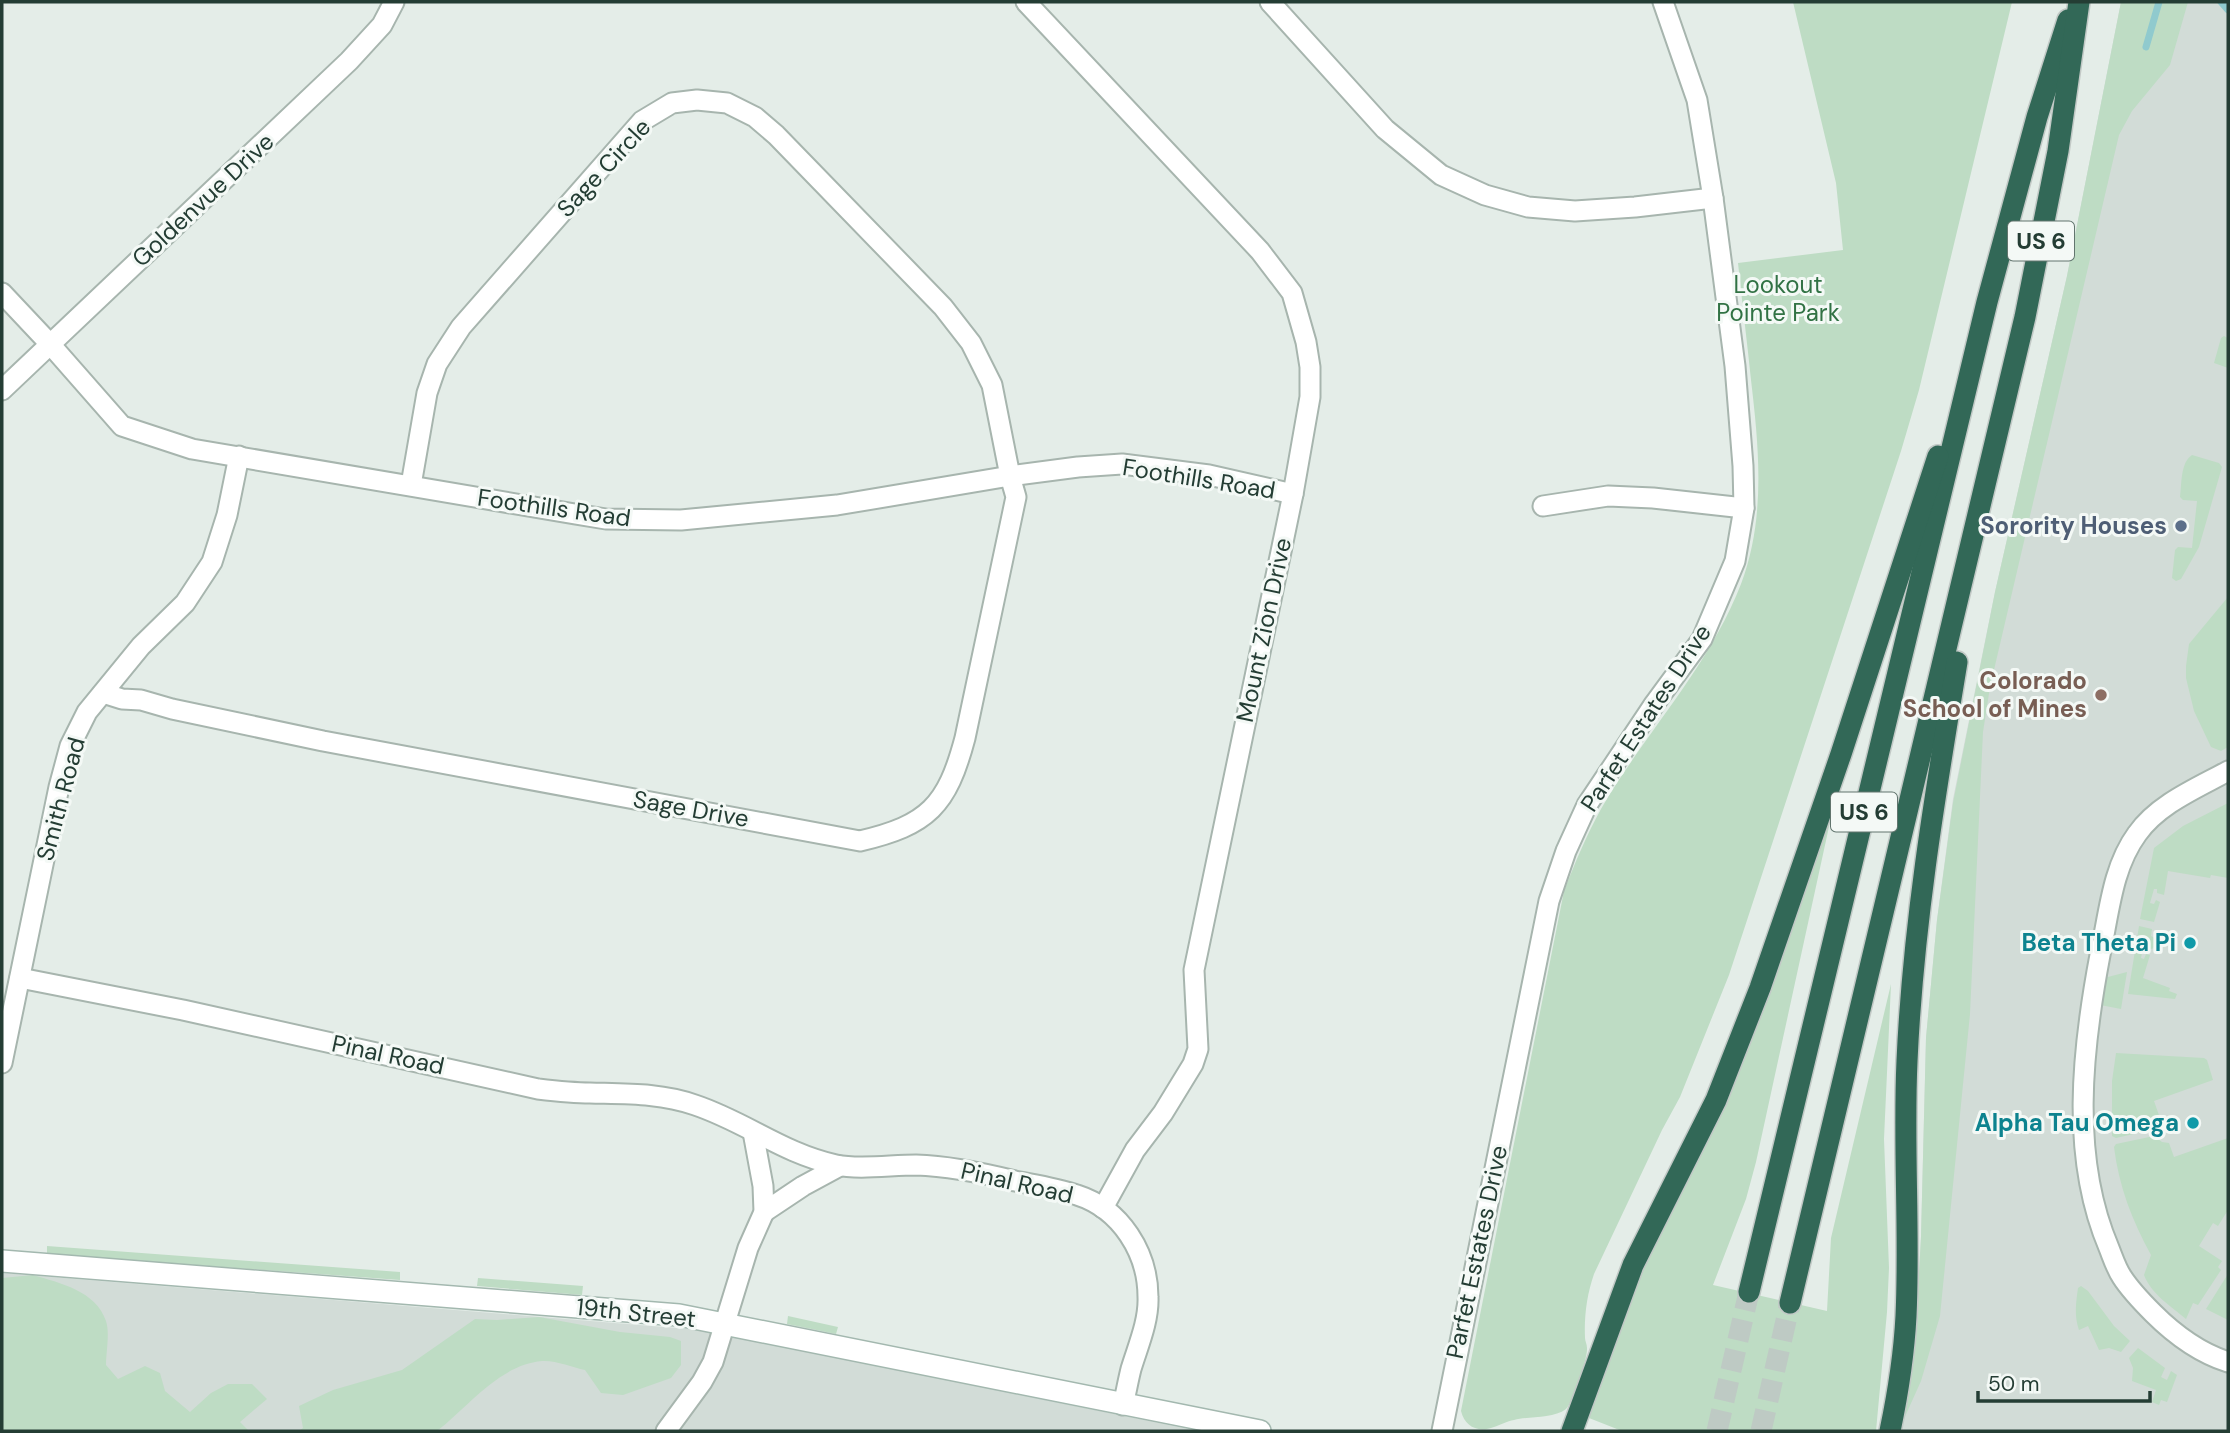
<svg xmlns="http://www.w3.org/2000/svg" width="2230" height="1433" viewBox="0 0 2230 1433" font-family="'DM Sans',sans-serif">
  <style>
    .built { fill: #d2dcd7 }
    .green { fill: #bedcc4 }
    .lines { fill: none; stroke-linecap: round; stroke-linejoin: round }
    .stream { stroke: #90cace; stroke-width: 7 }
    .highway-tunnel { stroke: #becac4; stroke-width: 21; stroke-dasharray: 21 10; stroke-linecap: butt }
    .street-casing { stroke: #a7b5ae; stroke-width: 23 }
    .secondary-casing { stroke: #a3b8af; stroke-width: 24 }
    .highway-casing { stroke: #c2c9c6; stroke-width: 24 }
    .street { stroke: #fff; stroke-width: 19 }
    .secondary { stroke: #fff; stroke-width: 21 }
    .highway { stroke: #326857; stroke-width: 21 }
    .service-dot { fill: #5c6f8a; stroke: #f4f9f6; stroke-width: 2.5 }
    .education-dot { fill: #8d6e63; stroke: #f4f9f6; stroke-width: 2.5 }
    .culture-dot { fill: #0f9aa8; stroke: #f4f9f6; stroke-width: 2.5 }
    .labels { text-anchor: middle; stroke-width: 6; stroke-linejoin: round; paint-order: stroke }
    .shield { fill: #f4f9f6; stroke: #62756e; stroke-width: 2 }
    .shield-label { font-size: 23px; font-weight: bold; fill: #243d34 }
    .street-label { font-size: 24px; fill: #243d34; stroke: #f4f9f6 }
    .park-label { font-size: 24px; fill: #317244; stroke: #f4f9f6 }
    .service-label { font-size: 24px; font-weight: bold; fill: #4e5e75; stroke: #f4f9f6; text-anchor: end }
    .education-label { font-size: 24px; font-weight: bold; fill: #785e54; stroke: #f4f9f6; text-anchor: end }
    .culture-label { font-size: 24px; font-weight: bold; fill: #0d838f; stroke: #f4f9f6; text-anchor: end }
  </style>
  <rect width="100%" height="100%" fill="#e4ede8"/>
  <g class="built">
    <path d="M2121,2H2228V1431H1899L1915,1347L1921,1237L1926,1038L1937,920L1953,799L1995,592L2067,276Z"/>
    <path d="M2,1273L700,1330L1198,1431H55L2,1423Z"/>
  </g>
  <g class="green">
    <path d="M1793,2H2012L1919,390L1901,451L1729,975L1680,1097L1662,1130L1594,1274C1587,1294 1584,1316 1585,1338C1585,1341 1587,1344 1587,1348C1588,1357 1573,1403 1566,1409C1553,1419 1529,1416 1514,1420C1507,1421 1500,1425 1494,1427C1478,1433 1465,1427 1461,1411L1564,891C1575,863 1586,836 1601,809C1645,733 1709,667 1741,584C1766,518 1759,448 1751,380C1747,341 1742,302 1738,263L1843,250L1836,183Z"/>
    <path d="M2121,2H2188L2170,65L2132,111L2119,135L1990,687L1983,732L1970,1014L1940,1316L1921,1381L1899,1430L1915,1347L1921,1237L1926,1038L1937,920L1953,803L1995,592L2067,276Z"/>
    <path d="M2224,336L2228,338V368L2214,363L2221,338Z"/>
    <path d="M2192,455L2219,463L2222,467L2199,547L2181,579L2176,581L2172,578L2175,550L2178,547L2192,548L2197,501L2183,500L2180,497C2182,484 2180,463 2192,455Z"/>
    <path d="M2228,597V747L2221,751L2211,747L2194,711L2186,678V666L2189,644Z"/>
    <path d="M1837,790L1756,1162L1746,1199L1713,1285L1827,1311L1831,1238L1891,984L1884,1139L1889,1268L1887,1312L1876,1431H1622L1589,1418L1611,1349L1640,1269Z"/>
    <path d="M2228,803V878L2211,875L2210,878L2168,871L2164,895L2157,893V889H2154L2150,903L2154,904L2156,900L2160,902L2154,922L2140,919L2154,848L2183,826Z"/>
    <path d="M2139,926L2152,929L2151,936L2155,938L2154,947L2152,949L2148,948V943L2144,942L2141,958L2144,959L2146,954L2150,955L2143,978L2170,988L2169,991L2177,994L2175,999L2128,994Z"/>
    <path d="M2127,972L2121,1009L2100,1005L2104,978Z"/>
    <path d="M2116,1053L2204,1058L2207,1060L2213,1080L2154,1101L2160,1118L2154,1121L2151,1130L2116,1138L2112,1136V1081Z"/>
    <path d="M2154,1136L2162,1142L2169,1143L2174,1157L2228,1138V1210L2218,1226L2213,1223L2199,1246L2222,1261L2218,1267L2221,1270L2198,1305L2193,1303L2186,1319C2172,1307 2151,1294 2144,1275L2151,1255C2132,1220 2119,1187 2114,1147L2116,1144Z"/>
    <path d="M47,1246L400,1272V1280L47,1254Z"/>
    <path d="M2228,1274V1320L2206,1309Z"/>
    <path d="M33,1275C60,1283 96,1291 106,1321C110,1333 106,1352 106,1365L118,1379L145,1366L160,1373L165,1391L190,1412L211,1393L228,1384H252L267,1399L240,1422L249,1431H2V1278Z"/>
    <path d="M478,1278L583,1286L582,1295L477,1286Z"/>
    <path d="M2081,1286L2088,1291L2114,1326L2130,1341L2121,1352L2109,1348L2099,1350L2088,1326L2079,1330C2074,1316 2076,1302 2078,1288Z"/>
    <path d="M788,1316L838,1327L836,1334L787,1324Z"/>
    <path d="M539,1317L620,1332L670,1337L681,1341V1365L671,1378L623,1395L601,1393L585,1370C572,1367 555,1360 542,1361C499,1365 469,1406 437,1431H299L303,1428L299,1406L333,1390L402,1370L475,1319L497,1320Z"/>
    <path d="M2138,1348L2165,1368L2161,1377L2167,1380L2171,1371L2177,1375L2167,1402L2161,1400L2159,1405L2152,1402L2156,1390L2132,1381L2133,1368L2129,1358Z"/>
  </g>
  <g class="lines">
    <g class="stream">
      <path d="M2221,2L2228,10"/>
      <path d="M2146,47L2159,2"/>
    </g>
    <g class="highway-tunnel">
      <path d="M1717,1431L1749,1292"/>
      <path d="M1761,1431L1790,1303"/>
    </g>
    <defs>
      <g id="street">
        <path d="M1026,2L1260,251L1292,293L1306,342L1310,367V397L1293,494L1194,970L1198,1049L1193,1064L1163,1113L1135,1150L1103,1208"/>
        <path d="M1270,2L1385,129L1441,175L1485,195L1528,207L1575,211L1635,207L1713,198"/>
        <path d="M2,293L50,344L122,426L192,449L575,514L606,519L681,520L837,505L1010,476L1078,467L1122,464L1209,475L1293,494"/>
        <path d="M2,390L349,61L382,25L394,2"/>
        <path d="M1543,506L1608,496L1653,498L1744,508"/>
        <path d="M103,693L122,699L141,700L172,709L323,741L860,841C928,825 947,806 965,738L1016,497L1010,476L992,385L971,343L943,307L776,135L755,117L727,103L697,100L672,103L642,121L461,327L437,364L427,393L411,485"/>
        <path d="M2228,771C2197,788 2158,804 2137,834C2112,868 2109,914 2100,955C2082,1050 2070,1157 2109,1248C2113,1258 2116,1268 2122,1277C2131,1291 2142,1302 2153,1313C2174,1334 2200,1353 2228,1362"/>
        <path d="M20,978L183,1010L538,1089C555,1091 573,1093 590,1093C626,1094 661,1093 695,1105C746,1122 782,1153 836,1165C859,1170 891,1165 916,1165C949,1166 983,1173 1015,1181C1036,1185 1057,1188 1077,1195C1121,1209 1148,1253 1148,1297C1149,1321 1138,1346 1131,1369C1128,1381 1126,1393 1123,1405"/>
        <path d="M2,1063L59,787L70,746L87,712L141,646L185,603L212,562L227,515L239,456"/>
        <path d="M764,1212L803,1186L840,1166"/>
        <path d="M666,1431L702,1382L713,1362L748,1248L764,1212L763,1186L753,1132"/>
        <path d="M1442,1431L1549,901L1566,851L1587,805L1655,703L1702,639L1735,561L1744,508L1743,466L1735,366L1713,198L1697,100L1663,2"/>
      </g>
      <path id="secondary" d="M2,1261L679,1315L1260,1431"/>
      <g id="highway">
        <path d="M1749,1292L1987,302L2037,117L2068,20"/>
        <path d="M1790,1303L2025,317L2058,151L2079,2"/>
        <path d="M1572,1431L1633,1265L1716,1100L1760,988L1841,754L1938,456"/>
        <path d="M1890,1431C1898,1393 1904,1355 1906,1316C1910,1231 1903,1146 1907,1061C1913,926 1935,795 1957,662"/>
      </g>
    </defs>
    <use href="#street" class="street-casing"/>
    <use href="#secondary" class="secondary-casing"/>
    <use href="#highway" class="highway-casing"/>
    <use href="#street" class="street"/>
    <use href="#secondary" class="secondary"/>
    <use href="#highway" class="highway"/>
  </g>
  <circle class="service-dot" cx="2181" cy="526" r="7"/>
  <circle class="education-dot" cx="2101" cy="695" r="7"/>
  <g class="culture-dot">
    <circle cx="2190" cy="943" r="7"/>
    <circle cx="2193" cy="1123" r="7"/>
  </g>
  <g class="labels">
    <g class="shield">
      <rect x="2008" y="221.5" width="66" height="39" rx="5"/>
      <rect x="1831" y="792.5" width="66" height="39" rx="5"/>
    </g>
    <g class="shield-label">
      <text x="2041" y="249">US 6</text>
      <text x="1864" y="820">US 6</text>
    </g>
    <g class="street-label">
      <text transform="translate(604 168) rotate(-47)" y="8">Sage Circle</text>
      <text transform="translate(203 200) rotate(-43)" y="8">Goldenvue Drive</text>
      <text transform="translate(1199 479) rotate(9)" y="8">Foothills Road</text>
      <text transform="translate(554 508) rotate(8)" y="8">Foothills Road</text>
      <text transform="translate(1264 630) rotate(-78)" y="8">Mount Zion Drive</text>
      <text transform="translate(1646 718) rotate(-57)" y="8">Parfet Estates Drive</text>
      <text transform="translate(61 799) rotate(-75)" y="8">Smith Road</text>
      <text transform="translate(691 809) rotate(10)" y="8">Sage Drive</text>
      <text transform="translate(388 1055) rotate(12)" y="8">Pinal Road</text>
      <text transform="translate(1017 1183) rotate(13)" y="8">Pinal Road</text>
      <text transform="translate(1477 1252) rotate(-78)" y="8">Parfet Estates Drive</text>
      <text transform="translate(636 1313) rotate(6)" y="8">19th Street</text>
    </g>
    <g class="park-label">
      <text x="1778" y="293">Lookout<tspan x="1778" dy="28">Pointe Park</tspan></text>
    </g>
    <g class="service-label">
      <text x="2167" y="534">Sorority Houses</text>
    </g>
    <g class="education-label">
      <text x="2087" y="689">Colorado<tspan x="2087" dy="28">School of Mines</tspan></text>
    </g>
    <g class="culture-label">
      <text x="2176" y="951">Beta Theta Pi</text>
      <text x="2179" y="1131">Alpha Tau Omega</text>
    </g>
  </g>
  <rect width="2230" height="1433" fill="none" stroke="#243d34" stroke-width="7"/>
  <path d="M1978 1391v10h172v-10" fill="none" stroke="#243d34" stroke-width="3.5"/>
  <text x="1988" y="1391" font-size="21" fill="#243d34" stroke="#f4f9f6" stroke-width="5" paint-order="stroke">50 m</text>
</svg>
